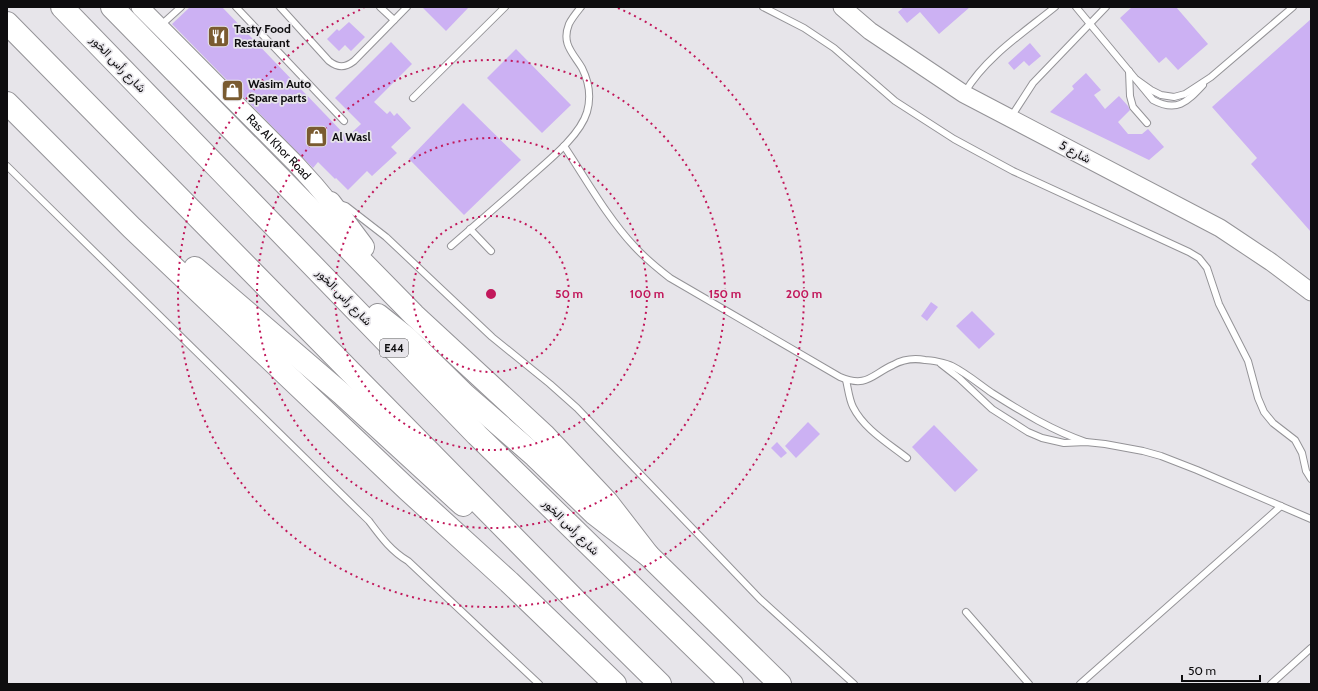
<svg xmlns="http://www.w3.org/2000/svg" width="1318" height="691" viewBox="0 0 1318 691" font-family="Cabin,Vazirmatn,sans-serif">
  <style>
    .building { fill: #ccb1f3 }
    .lines { fill: none; stroke-linecap: round; stroke-linejoin: round }
    .lane-casing { stroke: #949397; stroke-width: 8 }
    .secondary-casing { stroke: #949397; stroke-width: 19 }
    .highway-casing { stroke: #949397; stroke-width: 24 }
    .lane { stroke: #fff; stroke-width: 6 }
    .secondary { stroke: #fff; stroke-width: 17 }
    .highway { stroke: #fff; stroke-width: 22 }
    .ring { fill: none; stroke: #c2185b; stroke-width: 2; stroke-dasharray: 2 4 }
    .labels { text-anchor: middle; stroke-width: 3.5; stroke-linejoin: round; paint-order: stroke }
    .shield { fill: #e7e5ea; stroke: #4f4e51; stroke-width: 1 }
    .shield-label { font-size: 11px; font-weight: bold; fill: #0e0d0f }
    .poi-label { font-size: 12px; font-weight: bold; fill: #0e0d0f; stroke: #e7e5ea; text-anchor: start }
    .street-label { font-size: 12px; fill: #0e0d0f; stroke: #e7e5ea }
    .centre { fill: #c2185b; stroke: #e7e5ea; stroke-width: 2 }
    .ring-label { font-size: 12px; text-anchor: middle; font-weight: bold; fill: #c2185b; stroke: #e7e5ea; stroke-width: 3.5; stroke-linejoin: round; paint-order: stroke }
  </style>
  <rect width="100%" height="100%" fill="#e7e5ea"/>
  <g class="building">
    <path d="M190,7H222L347,137L361,124L335,98L391,42L412,64L374,102L387,114L390,111L394,116L397,113L411,128L391,147L397,153L372,176L367,171L348,190L336,178L335,179L318,162L313,168L172,24Z"/>
    <path d="M422,7H469L446,31Z"/>
    <path d="M904,7H970L939,34L920,12L907,23L898,12Z"/>
    <path d="M1132,7H1176L1208,44L1178,70L1166,57L1159,63L1120,18Z"/>
    <path d="M1311,19V232L1251,164L1257,158L1212,107Z"/>
    <path d="M349,22L365,37L351,51L345,45L339,51L327,39L337,29L339,31Z"/>
    <path d="M1030,43L1041,56L1029,66L1024,61L1014,70L1008,63Z"/>
    <path d="M516,49L571,105L542,133L487,78Z"/>
    <path d="M1086,73L1101,90L1094,95L1105,109L1119,96L1128,106L1130,110L1118,122L1128,134H1142L1148,129L1164,147L1149,160L1050,112L1074,89L1072,86Z"/>
    <path d="M463,103L521,160L464,215L409,159Z"/>
    <path d="M931,302L938,307L927,321L921,316Z"/>
    <path d="M972,311L995,334L979,349L956,326Z"/>
    <path d="M808,422L820,434L796,458L785,446Z"/>
    <path d="M934,425L978,470L955,492L912,447Z"/>
    <path d="M777,442L787,453L781,458L771,448Z"/>
  </g>
  <g class="lines">
    <defs>
      <g id="lane">
        <path d="M236,7L344,121"/>
        <path d="M280,7L329,61C338,68 345,68 354,61L407,7"/>
        <path d="M380,7L394,20"/>
        <path d="M763,7L804,28L834,48L895,101L954,139L1013,171L1189,252L1199,258L1207,268L1219,304L1248,361L1258,398L1264,412L1273,423L1295,440L1302,453L1306,471L1311,479"/>
        <path d="M1076,7L1153,100C1177,113 1187,102 1203,85"/>
        <path d="M160,26L181,7"/>
        <path d="M1129,71L1130,96L1133,107L1147,123"/>
        <path d="M1137,80L1151,90L1161,95L1174,97L1185,94L1211,77L1293,7"/>
        <path d="M965,92C986,57 1023,33 1055,7"/>
        <path d="M413,98L505,7"/>
        <path d="M1011,117L1033,83L1106,7"/>
        <path d="M564,146C586,179 607,217 634,246C645,258 657,268 670,278L840,377C867,388 871,375 893,365C902,360 914,358 925,360C931,360 946,363 952,366C966,373 979,384 992,393C1022,412 1053,431 1086,442"/>
        <path d="M7,166L369,521C381,537 391,551 408,561L539,684"/>
        <path d="M337,203L346,206L386,237L492,337L550,384L577,408L760,599L854,684"/>
        <path d="M470,229L491,251"/>
        <path d="M451,246C474,226 497,206 520,186C540,167 579,139 587,112C591,98 589,82 582,68C573,53 561,44 569,24C572,18 577,12 581,7"/>
        <path d="M941,364L959,378L992,409L1028,432L1042,438L1064,443L1086,442L1105,444L1143,451L1161,456L1197,470L1311,519"/>
        <path d="M846,380C848,388 849,399 853,407C864,429 888,443 907,458"/>
        <path d="M966,612L1029,684"/>
        <path d="M1080,684L1281,506"/>
        <path d="M1271,684L1311,648"/>
      </g>
      <g id="secondary">
        <path id="s1" d="M140,7L296,164L315,185L330,203"/>
        <path d="M842,7L870,31L964,94L1220,228L1271,262L1311,292"/>
      </g>
      <g id="highway">
        <path d="M62,7L477,435L732,684"/>
        <path d="M112,7L414,315L544,435L607,502L648,555"/>
        <path d="M7,23L578,603L660,684"/>
        <path d="M7,103L132,228L408,490L509,582L615,684"/>
        <path d="M330,203L363,247"/>
        <path d="M195,268L342,394L463,505"/>
        <path d="M378,315L407,338L465,395L535,456L595,514L648,555L780,684"/>
      </g>
    </defs>
    <use href="#lane" class="lane-casing"/>
    <use href="#secondary" class="secondary-casing"/>
    <use href="#highway" class="highway-casing"/>
    <use href="#lane" class="lane"/>
    <use href="#secondary" class="secondary"/>
    <use href="#highway" class="highway"/>
  </g>
  <g class="ring">
    <circle cx="491" cy="294" r="78"/>
    <circle cx="491" cy="294" r="156"/>
    <circle cx="491" cy="294" r="234"/>
    <path d="M618 8A313 313 0 1 1 364 8"/>
  </g>
  <defs>
    <symbol id="restaurant-square" viewBox="-11 -11 22 22"><rect x="-9" y="-9" width="18" height="18" rx="4" fill="#7a5b30" stroke="#e7e5ea"/><path d="M-5-6h1v4h1v-4h1v4h1v-4h1v5L-1.5 .5V6h-2V.5L-5-1ZM5-6V6H3V1.5H1.5Q1.5-4 5-6Z" fill="#fff"/></symbol>
    <symbol id="shop-square" viewBox="-11 -11 22 22"><rect x="-9" y="-9" width="18" height="18" rx="4" fill="#7a5b30" stroke="#e7e5ea"/><path d="M-5-2.5h2.3a2.7 3.5 0 0 1 5.4 0H5L5.5 6h-11ZM-1.5-2.5h3a1.5 2.3 0 0 0-3 0Z" fill="#fff"/></symbol>
  </defs>
  <g fill-rule="evenodd">
    <use href="#restaurant-square" x="206" y="24" width="25" height="25"/>
    <use href="#shop-square" x="220" y="78" width="25" height="25"/>
    <use href="#shop-square" x="304" y="124" width="25" height="25"/>
  </g>
  <g class="labels">
    <rect class="shield" x="380" y="339" width="28" height="18" rx="3"/>
    <g class="shield-label">
      <text x="394" y="352">E44</text>
    </g>
    <g class="poi-label">
      <text x="234" y="33">Tasty Food<tspan x="234" dy="14">Restaurant</tspan></text>
      <text x="248" y="88">Wasim Auto<tspan x="248" dy="14">Spare parts</tspan></text>
      <text x="332" y="141">Al Wasl</text>
    </g>
    <g class="street-label">
      <text transform="translate(118 64) rotate(46)" y="4">شارع رأس الخور</text>
      <text dy="4" stroke="none"><textPath href="#s1" startOffset="197">Ras Al Khor Road</textPath></text>
      <text transform="translate(1075 152) rotate(28)" y="4">شارع 5</text>
      <text transform="translate(344 297) rotate(46)" y="4">شارع رأس الخور</text>
      <text transform="translate(571 527) rotate(45)" y="4">شارع رأس الخور</text>
    </g>
  </g>
  <circle cx="491" cy="294" r="6" class="centre"/>
  <g class="ring-label">
    <text x="569" y="298">50 m</text>
    <text x="647" y="298">100 m</text>
    <text x="725" y="298">150 m</text>
    <text x="804" y="298">200 m</text>
  </g>
  <rect width="1318" height="691" fill="none" stroke="#0e0d0f" stroke-width="16"/>
  <path d="M1182 675v6h78v-6" fill="none" stroke="#0e0d0f" stroke-width="2"/>
  <text x="1188" y="675" font-size="12" fill="#0e0d0f" stroke="#e7e5ea" stroke-width="3" paint-order="stroke">50 m</text>
</svg>
